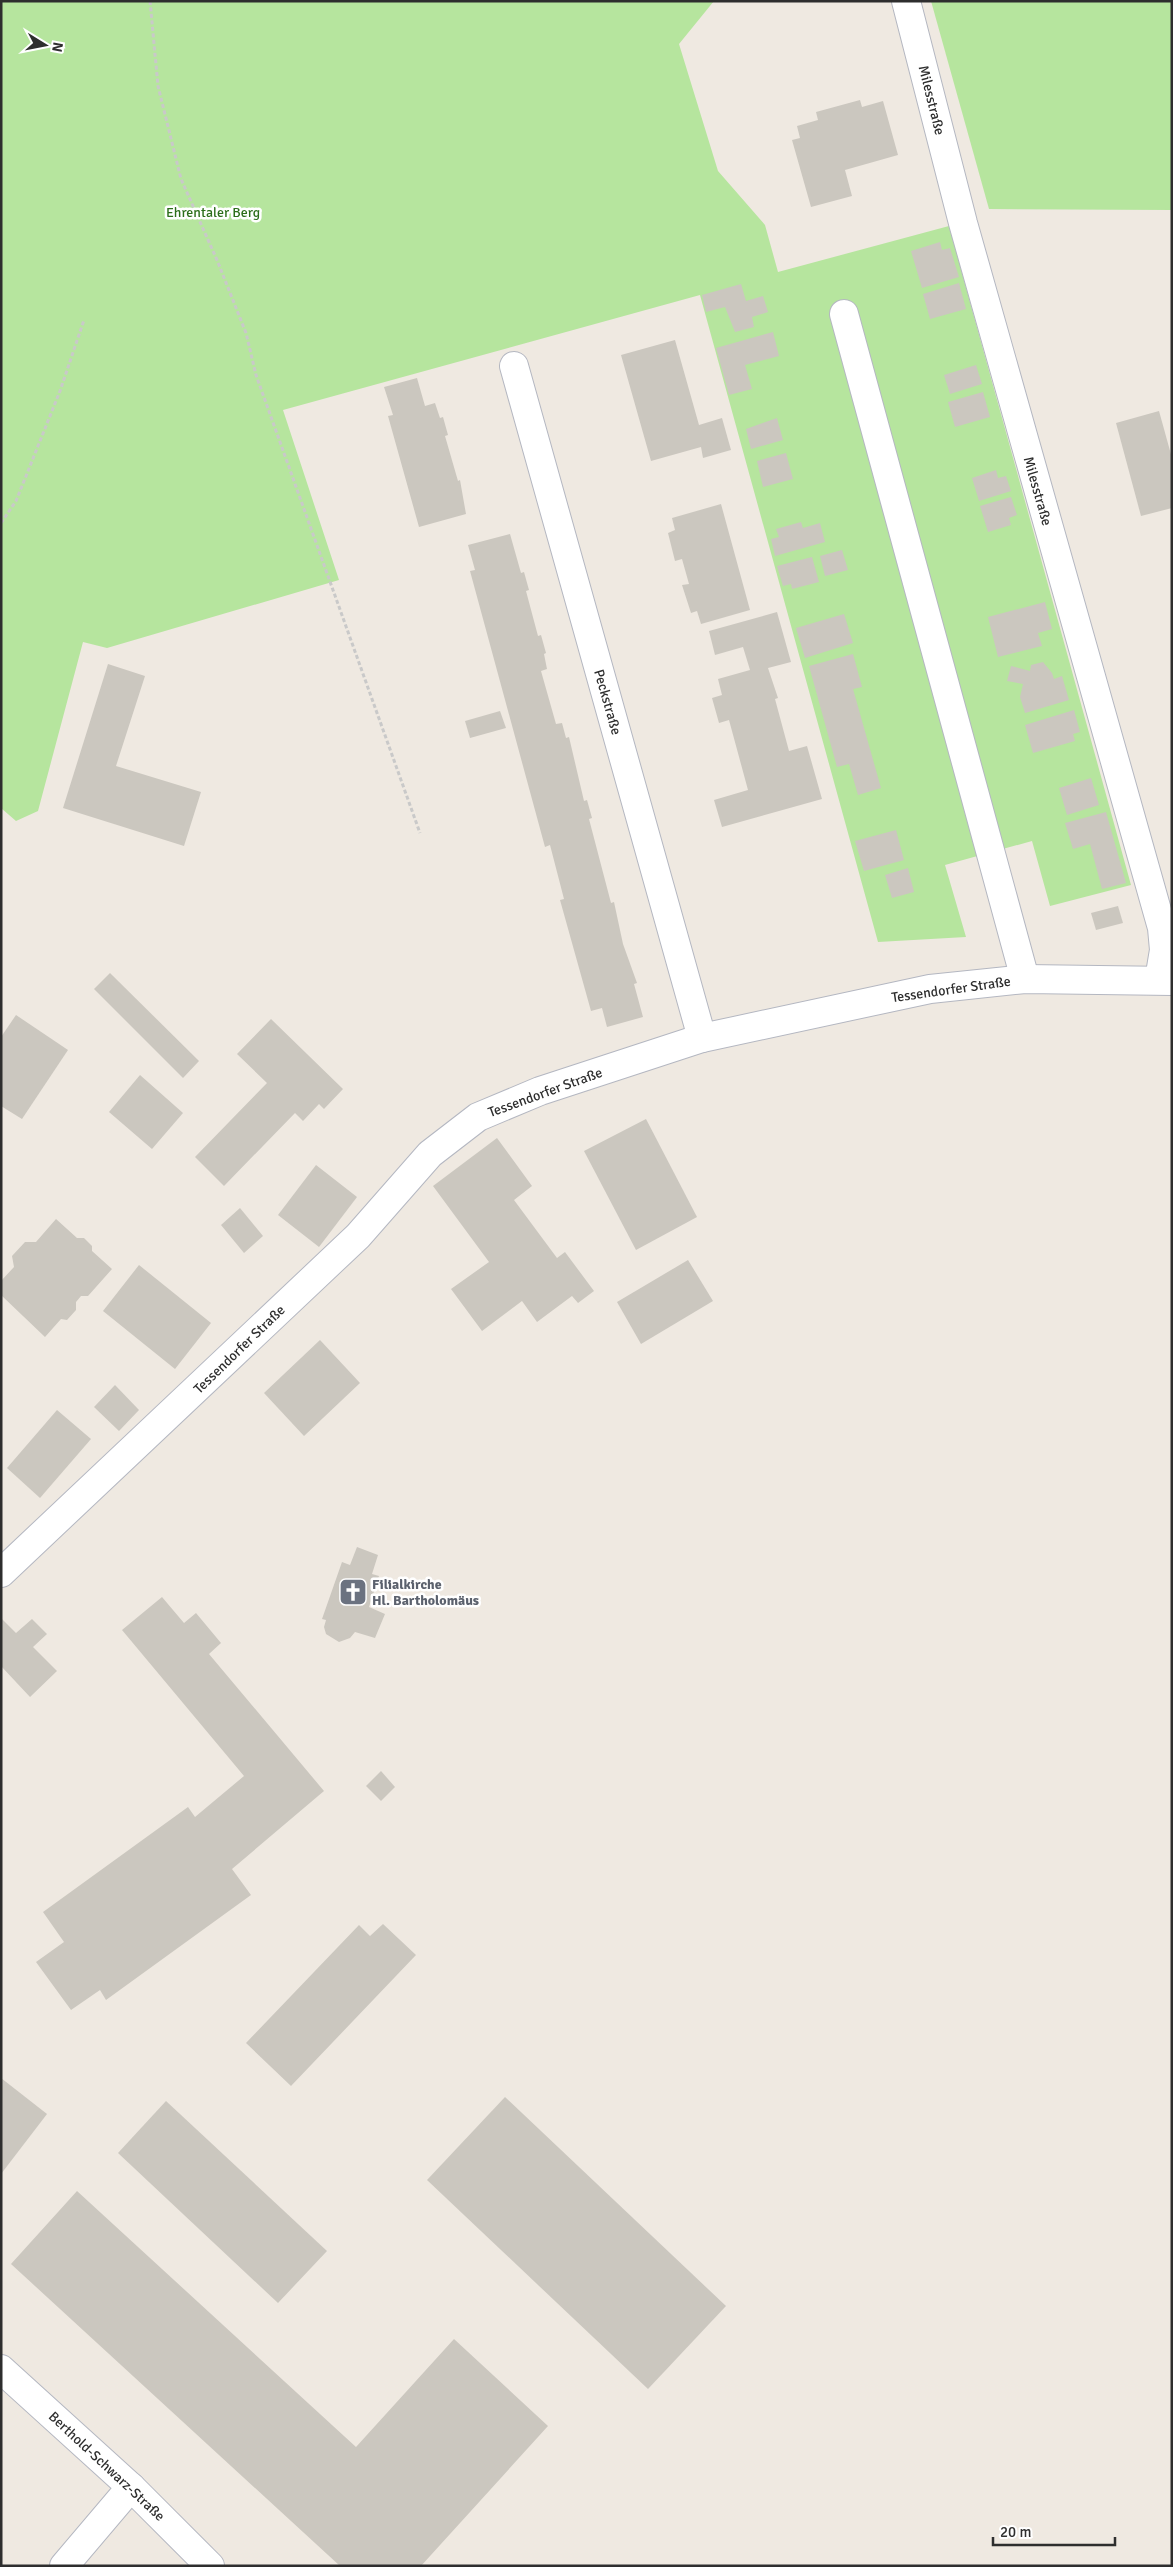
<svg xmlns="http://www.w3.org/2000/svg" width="1173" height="2567" viewBox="0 0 1173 2567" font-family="Signika,sans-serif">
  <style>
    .green { fill: #b6e59e }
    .building { fill: #cbc7bf }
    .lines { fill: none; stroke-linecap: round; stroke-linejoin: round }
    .minor-casing { stroke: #b4b7c1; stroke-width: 30 }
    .path { stroke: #c9c9c9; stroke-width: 3; stroke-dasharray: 4 2.5; stroke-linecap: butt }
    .minor { stroke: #fff; stroke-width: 28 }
    .labels { text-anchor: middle; stroke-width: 5; stroke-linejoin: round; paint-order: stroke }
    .street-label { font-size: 14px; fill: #2e2e2e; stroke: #fff }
    .park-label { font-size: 14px; fill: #2c6e1b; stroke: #fff }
    .worship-label { font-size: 14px; font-weight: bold; fill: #5b616d; stroke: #fff; text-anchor: start }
  </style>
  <rect width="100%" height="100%" fill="#efe9e1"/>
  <g class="green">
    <path d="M1,1H714L679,44L718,171L765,225L778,272L949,226L1131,885L1050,906L1032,841L945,865L966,937L878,942L700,295L283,410L339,580L107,648L83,642L38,811L16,821L1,808Z"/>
    <path d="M931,1H1172V210L989,209Z"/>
  </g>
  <g class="building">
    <path d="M860,100L862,107L883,101L898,155L845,170L852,196L811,207L792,140L800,138L797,126L818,120L816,112Z"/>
    <path d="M940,242L942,250L950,248L959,277L922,288L911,251Z"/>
    <path d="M959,283L966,309L930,319L923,294Z"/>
    <path d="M741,284L746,301L763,296L768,312L752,317L754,327L735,332L725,307L706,312L702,295Z"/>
    <path d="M773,332L779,356L745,365L752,389L729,395L716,348Z"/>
    <path d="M675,340L699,425L722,418L731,450L703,458L701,447L651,461L621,355Z"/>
    <path d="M976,365L982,384L950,394L944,375Z"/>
    <path d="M417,378L425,406L435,403L440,418L443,417L448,435L445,436L458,481L460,480L466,514L419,527L388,416L393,415L384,387Z"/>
    <path d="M983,392L990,417L955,427L948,402Z"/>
    <path d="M1159,411L1172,458V508L1141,516L1116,423Z"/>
    <path d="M777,418L783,440L751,449L746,429Z"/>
    <path d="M786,453L793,479L763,487L757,461Z"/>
    <path d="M996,470L998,478L1006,476L1011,491L979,501L972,478Z"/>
    <path d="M1011,497L1017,515L1009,518L1011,525L988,532L980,506Z"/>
    <path d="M721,504L750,610L701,624L697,611L691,613L682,585L689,584L682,559L675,561L668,533L675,530L672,518Z"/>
    <path d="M801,522L803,528L820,523L825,542L775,556L771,539L779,537L776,529Z"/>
    <path d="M510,534L521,573L524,572L529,590L526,591L538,636L541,635L546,653L544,654L547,669L541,671L556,724L562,723L566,738L569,737L584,801L587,800L592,818L589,819L611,903L614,902L623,944L637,983L634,984L643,1017L607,1027L602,1008L591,1011L560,900L564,899L550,845L545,847L470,571L475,570L468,545Z"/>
    <path d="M842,550L848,570L825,576L820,556Z"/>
    <path d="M812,557L819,582L792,589L791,584L783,586L777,566Z"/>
    <path d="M1045,602L1052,629L1038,633L1042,646L998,657L988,617Z"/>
    <path d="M777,612L791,662L768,668L778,698L775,699L789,751L807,746L822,799L722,827L714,800L748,790L729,720L719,723L712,698L722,695L718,679L750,670L743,647L715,655L709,631Z"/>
    <path d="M844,614L853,643L805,658L796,628Z"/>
    <path d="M853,654L862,687L853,689L881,788L858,795L849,764L837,767L809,666Z"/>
    <path d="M1043,662L1052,673L1054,679L1062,676L1069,700L1025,713L1020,697L1023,684L1007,681L1011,666L1030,671L1031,665Z"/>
    <path d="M108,664L145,676L116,766L201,792L184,846L63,808Z"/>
    <path d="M1074,710L1080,732L1073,734L1075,741L1033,753L1025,725Z"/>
    <path d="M500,711L506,728L470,738L465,721Z"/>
    <path d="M1091,778L1099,805L1067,815L1059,788Z"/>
    <path d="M1106,812L1126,883L1102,889L1090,844L1073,849L1065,823Z"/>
    <path d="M896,830L904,860L864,871L855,841Z"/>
    <path d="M908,868L914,892L892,898L885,875Z"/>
    <path d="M1118,906L1123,923L1096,930L1091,913Z"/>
    <path d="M110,973L199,1061L183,1078L94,989Z"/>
    <path d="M16,1015L68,1050L22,1119L1,1106V1037Z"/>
    <path d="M271,1019L343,1089L324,1109L319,1104L303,1121L295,1113L224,1186L195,1157L267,1083L237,1054Z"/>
    <path d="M140,1075L183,1113L152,1149L109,1112Z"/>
    <path d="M646,1119L697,1217L636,1250L584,1151Z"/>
    <path d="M497,1138L532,1186L514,1200L557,1258L565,1252L594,1291L578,1303L572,1296L537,1322L522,1301L482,1331L451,1289L489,1262L433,1186Z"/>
    <path d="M316,1165L357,1197L319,1247L278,1215Z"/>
    <path d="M240,1208L263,1236L244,1253L221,1225Z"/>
    <path d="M56,1219L77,1238H84L92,1246V1251L112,1269L88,1296H81L76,1302V1310L67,1320L61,1319L45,1337L1,1295V1281L14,1267L12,1256L25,1242H36Z"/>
    <path d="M688,1260L713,1301L641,1344L617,1302Z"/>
    <path d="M139,1265L211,1323L175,1369L103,1311Z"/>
    <path d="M320,1340L360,1383L304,1436L264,1393Z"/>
    <path d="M115,1385L139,1410L119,1431L94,1407Z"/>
    <path d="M57,1410L91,1439L40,1498L7,1468Z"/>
    <path d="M357,1547L378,1555L372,1574L379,1576L369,1607L385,1614L375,1638L355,1632L350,1638L339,1642L326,1634L324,1627L326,1620L322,1619L342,1562L350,1565Z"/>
    <path d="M162,1597L184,1623L196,1613L221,1643L209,1654L324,1791L232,1869L251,1895L106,2000L100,1990L71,2010L36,1962L64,1942L43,1912L188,1807L195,1817L244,1776L122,1630Z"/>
    <path d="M1,1618L16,1633L32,1619L47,1634L33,1647L57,1671L30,1697L1,1666Z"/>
    <path d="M381,1771L395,1787L381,1801L366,1786Z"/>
    <path d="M383,1924L416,1955L291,2086L246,2043L359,1925L370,1936Z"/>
    <path d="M1,2078L47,2114L1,2174Z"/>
    <path d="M505,2097L726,2306L648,2389L427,2180Z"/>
    <path d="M166,2101L327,2251L278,2303L118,2153Z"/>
    <path d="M77,2191L356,2447L454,2339L548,2426L421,2566H340L11,2264Z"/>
  </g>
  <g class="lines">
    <defs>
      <g id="minor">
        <path d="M906,1L963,223L1162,928L1164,950L1159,980"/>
        <path d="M844,314L1025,979"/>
        <path d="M514,366L702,1038"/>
        <path d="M1,1573L358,1236L430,1154L478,1117L540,1091L702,1038L930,989L1025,979L1172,981"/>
        <path d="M1,2369L131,2487L210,2566"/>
        <path d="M64,2566L131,2487"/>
      </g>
    </defs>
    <use href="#minor" class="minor-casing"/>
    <g class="path">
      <path d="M150,1L158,86L181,179L217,260L246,333L256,375L420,833"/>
      <path d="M1,523L16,501L60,391L84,320"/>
    </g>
    <use href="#minor" class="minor"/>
  </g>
  <defs>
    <symbol id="church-square" viewBox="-11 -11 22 22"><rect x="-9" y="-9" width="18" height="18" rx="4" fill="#6b7280" stroke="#fff"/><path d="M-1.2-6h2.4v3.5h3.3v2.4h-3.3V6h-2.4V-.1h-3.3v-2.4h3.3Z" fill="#fff"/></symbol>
  </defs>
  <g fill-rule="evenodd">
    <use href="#church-square" x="337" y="1576" width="32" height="32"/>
  </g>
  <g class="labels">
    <g class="street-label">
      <text transform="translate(932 100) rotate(76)" y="5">Milesstraße</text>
      <text transform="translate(1038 491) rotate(74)" y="5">Milesstraße</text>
      <text transform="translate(608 702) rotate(74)" y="5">Peckstraße</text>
      <text transform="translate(951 989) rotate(-8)" y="5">Tessendorfer Straße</text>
      <text transform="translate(545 1092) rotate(-20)" y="5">Tessendorfer Straße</text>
      <text transform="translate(239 1349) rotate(-44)" y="5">Tessendorfer Straße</text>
      <text transform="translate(107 2466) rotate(43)" y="5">Berthold-Schwarz-Straße</text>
    </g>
    <g class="park-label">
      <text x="213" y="217">Ehrentaler Berg</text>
    </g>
    <g class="worship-label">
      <text x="372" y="1589">Filialkirche<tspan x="372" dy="16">Hl. Bartholomäus</tspan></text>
    </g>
  </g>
  <rect width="1173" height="2567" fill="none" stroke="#2e2e2e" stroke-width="5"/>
  <g transform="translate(45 45) rotate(100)" stroke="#ffffff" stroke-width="4" paint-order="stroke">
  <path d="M0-4L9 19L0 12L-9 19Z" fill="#2e2e2e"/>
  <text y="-8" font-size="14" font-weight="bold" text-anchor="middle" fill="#2e2e2e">N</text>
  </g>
  <path d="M993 2537v8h122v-8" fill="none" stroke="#2e2e2e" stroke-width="2.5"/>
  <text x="1000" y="2537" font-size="15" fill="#2e2e2e" stroke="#ffffff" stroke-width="4" paint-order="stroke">20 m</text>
</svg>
